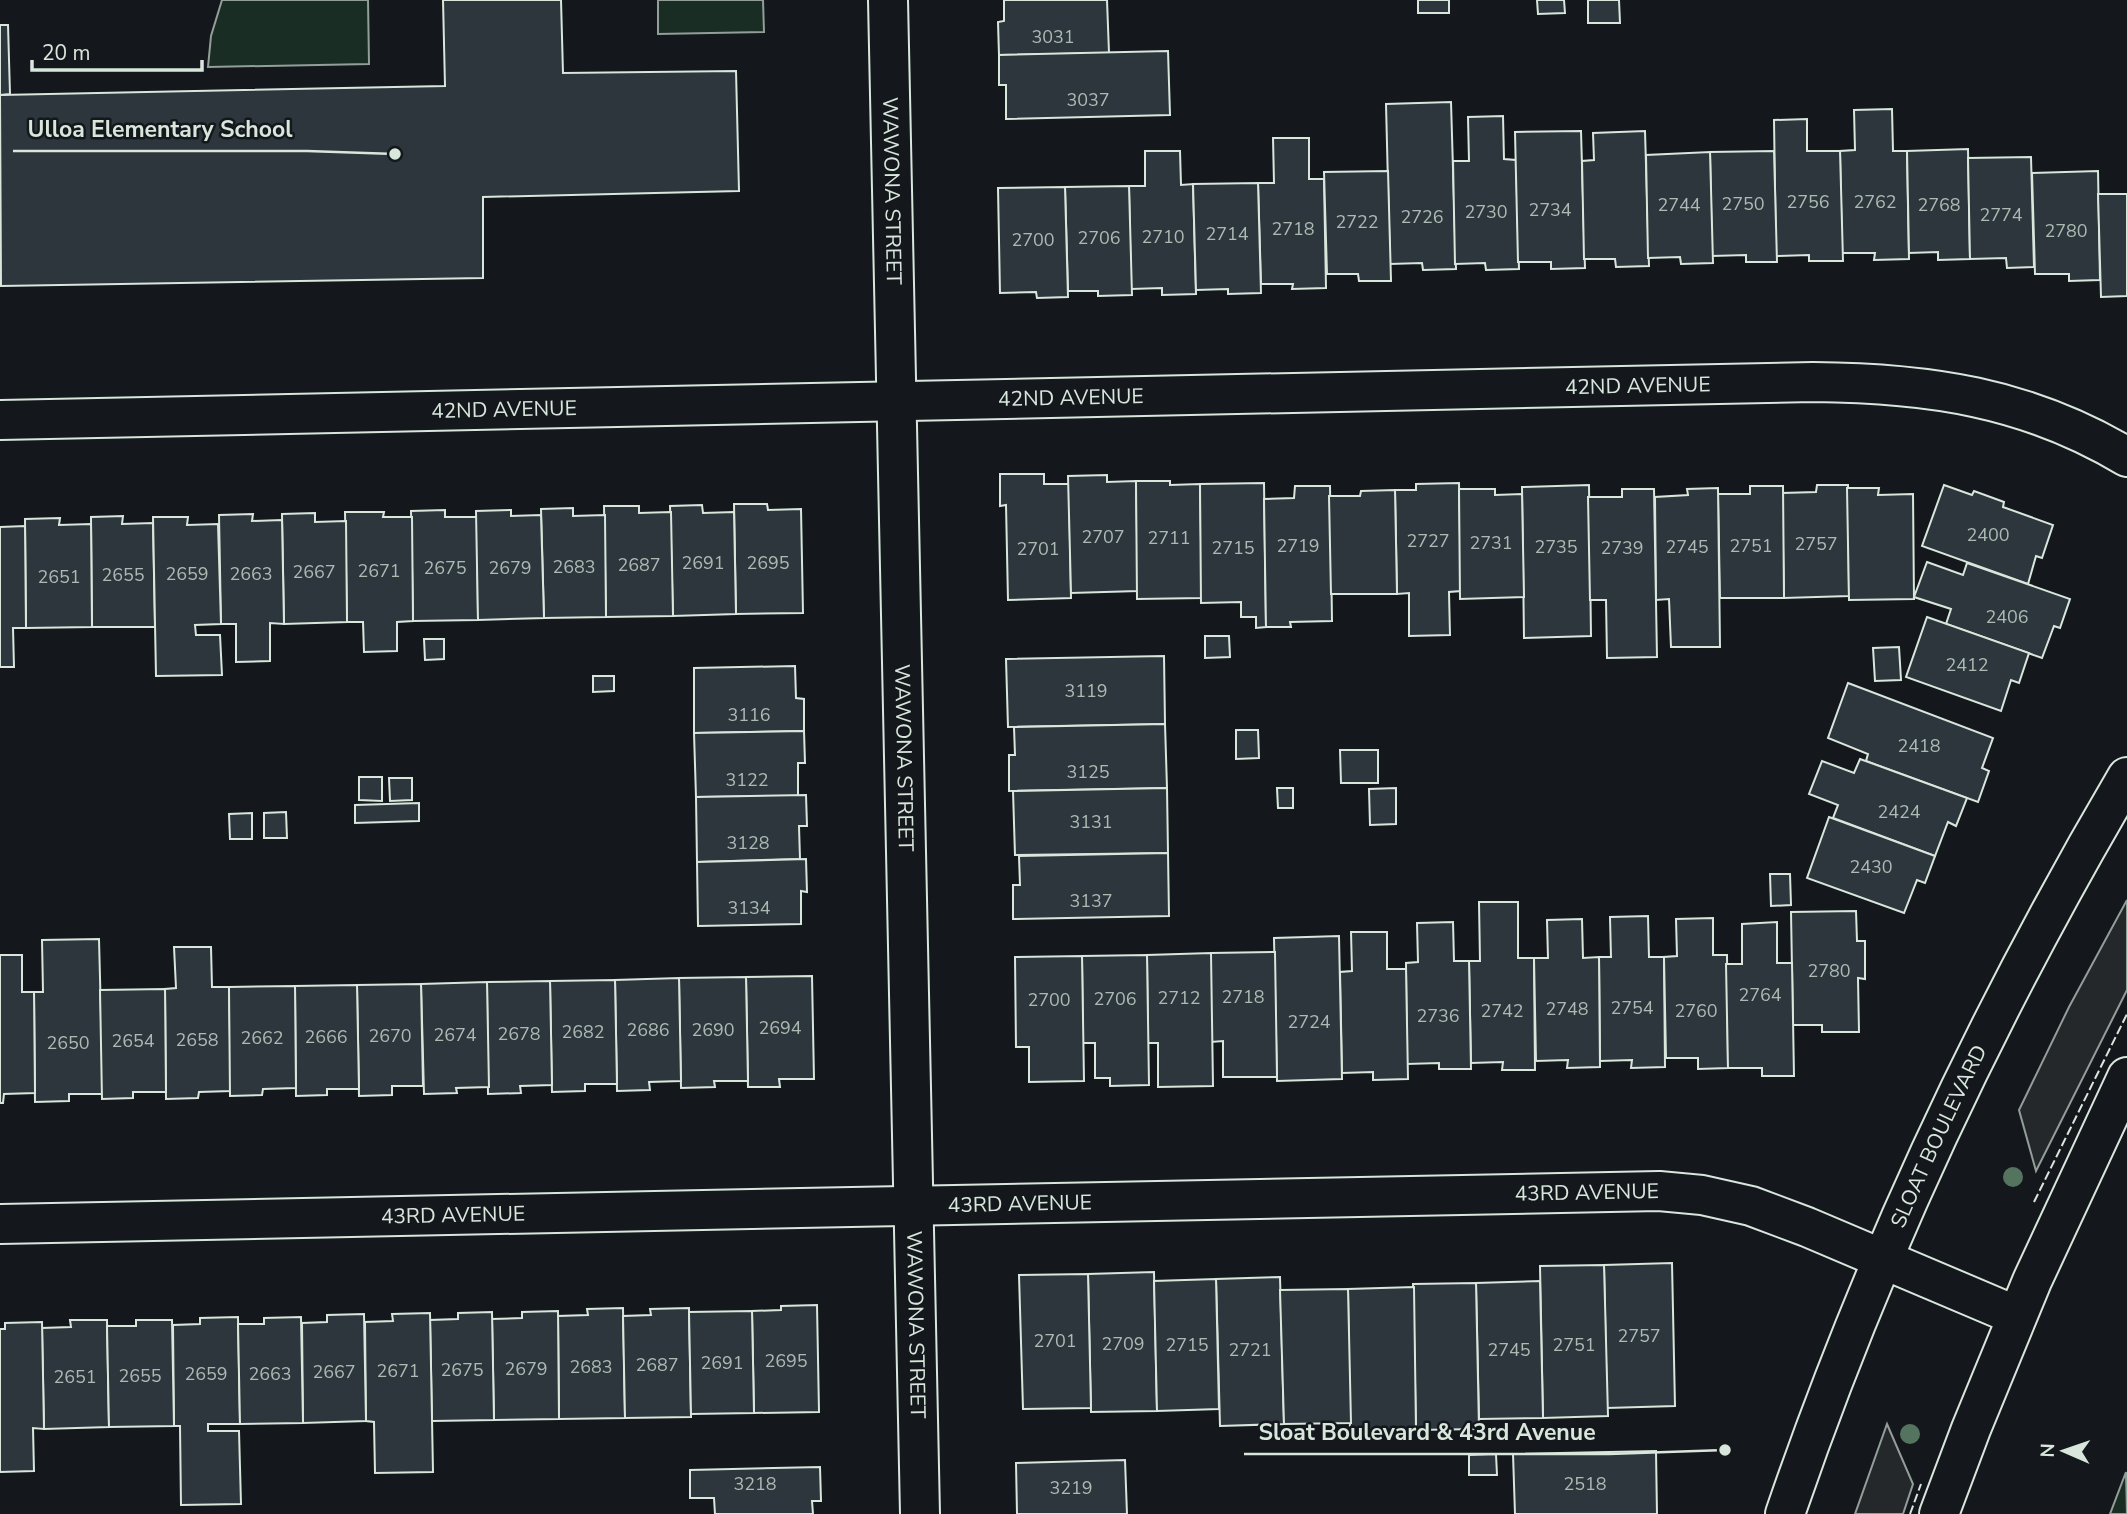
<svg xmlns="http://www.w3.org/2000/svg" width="2127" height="1514" viewBox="0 0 2127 1514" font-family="'Nunito Sans',sans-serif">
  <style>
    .green { fill: #1a2d24; stroke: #939e99; stroke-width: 2 }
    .parking { fill: #24282b; stroke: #939e99; stroke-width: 2 }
    .building { fill: #2c363c; stroke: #d8e6dc; stroke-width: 2 }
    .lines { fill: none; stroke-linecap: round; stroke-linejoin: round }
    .minor-casing { stroke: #d8e6dc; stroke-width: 42 }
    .tertiary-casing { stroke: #d8e6dc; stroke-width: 42 }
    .minor { stroke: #14181c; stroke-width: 38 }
    .tertiary { stroke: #14181c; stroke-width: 38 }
    .fence { stroke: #d8e6dc; stroke-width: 2; stroke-dasharray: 9 3.5; stroke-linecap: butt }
    .tree { fill: #55745f }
    .labels { text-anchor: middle; stroke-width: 5; stroke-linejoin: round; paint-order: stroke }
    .number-label { font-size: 18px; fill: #adbab4 }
    .street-label { font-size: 21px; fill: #d8e6dc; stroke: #14181c }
    .leader { fill: none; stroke: #d8e6dc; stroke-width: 2.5 }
    .callout-dot { fill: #d8e6dc; stroke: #14181c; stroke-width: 2.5 }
    .callout-label { font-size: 23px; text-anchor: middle; font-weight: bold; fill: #d8e6dc; stroke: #14181c; stroke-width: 5; stroke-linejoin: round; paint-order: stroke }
  </style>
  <rect width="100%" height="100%" fill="#14181c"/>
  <g class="green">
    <path d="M222,0H368L369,64L208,67L211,36Z"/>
    <path d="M658,0H763L764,32L658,34Z"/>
    <path d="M2126,1472L2127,1514H2110Z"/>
  </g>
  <g class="parking">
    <path d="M2127,900V990L2036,1171L2019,1110L2069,1007Z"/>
    <path d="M1887,1424L1913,1484L1903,1514H1855Z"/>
  </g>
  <g class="building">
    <path d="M443,0H561L563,73L736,71L739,191L483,197V278L1,286L0,95L445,86Z"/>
    <path d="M1004,0H1107L1109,53L999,55L998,22L1004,21Z"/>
    <rect x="1418" y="0" width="31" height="13"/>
    <path d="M1537,0H1564L1565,13L1538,14Z"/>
    <path d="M1588,0H1619L1620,23H1588Z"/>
    <path d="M0,25H8L10,94L0,95Z"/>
    <path d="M1168,51L1170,115L1006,119V85H999V55Z"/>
    <path d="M1451,102L1456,269L1423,270L1422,263L1390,264L1386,104Z"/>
    <path d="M1892,109L1893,151H1907L1909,259L1874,260L1875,253H1842L1840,151L1855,150L1854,110Z"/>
    <path d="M1503,116L1504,159L1516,160L1519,269L1486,270L1485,263L1455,264L1453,161H1469L1468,117Z"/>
    <path d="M1807,119V151H1840L1843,261H1809V255L1776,256L1774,120Z"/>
    <path d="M1581,131L1585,268L1551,269V262H1518L1515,132Z"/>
    <path d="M1645,131L1649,266L1616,267L1615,259H1584L1582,161L1594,160L1593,133Z"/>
    <path d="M1273,138H1309V179H1324L1326,288L1292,289L1293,284H1261L1258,183H1274Z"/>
    <path d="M1968,149L1970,259L1938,260V252L1909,253L1907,151Z"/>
    <path d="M1145,151H1180L1181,185L1193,184L1196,294L1162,295V288L1131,289L1129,186H1145Z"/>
    <path d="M1774,151L1777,262H1746V255L1712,256L1710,152Z"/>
    <path d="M1710,152L1713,263L1681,264L1680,257L1648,258L1646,155Z"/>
    <path d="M2031,157L2034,267L2007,268L2006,258L1970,259L1968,158Z"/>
    <path d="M1388,171L1391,281H1359L1358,274H1327L1324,172Z"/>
    <path d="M2098,171L2100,280L2069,281V274H2035L2032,173Z"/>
    <path d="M1258,183L1261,293L1228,294V289L1196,290L1193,184Z"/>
    <path d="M1129,186L1132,295L1098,296V291H1068L1065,187Z"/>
    <path d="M1065,187L1068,297L1037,298L1036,292L1000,293L998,188Z"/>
    <path d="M2098,194H2127V296L2101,297Z"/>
    <path d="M1000,474H1044V484H1069L1071,598L1008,600L1006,505L1000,506Z"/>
    <path d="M1107,475V482L1136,481L1138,591L1071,593L1068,476Z"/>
    <path d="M1136,481H1170V485L1200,484L1202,598L1137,599Z"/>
    <path d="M1264,483L1266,627L1256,628V617H1241V602L1201,603L1200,484Z"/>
    <path d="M1459,483L1461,591L1449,592L1450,635L1409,636V593L1397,594L1395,490H1416V484Z"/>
    <path d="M1589,485L1591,636L1524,638L1522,487Z"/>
    <path d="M1817,485H1848L1849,596L1784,598L1782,493L1816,492Z"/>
    <path d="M1944,485L1972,495L1974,491L2004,502L2003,507L2053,525L2042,558L2036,556L2028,584L1922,546Z"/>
    <path d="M1295,486H1330L1332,621L1290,622L1291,627H1266L1264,499L1294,498Z"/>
    <path d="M1750,486H1783L1784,598H1720L1718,494H1750Z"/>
    <path d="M1718,488L1720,647H1671L1669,599L1656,600L1655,497L1688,495L1687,489Z"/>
    <path d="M1847,488H1879L1878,495L1913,494L1914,599L1849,600Z"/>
    <path d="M1459,489H1495V495L1522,494L1524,597L1460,599Z"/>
    <path d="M1622,489H1654L1657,657L1607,658L1606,600H1590L1588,497H1622Z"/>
    <path d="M1395,490L1397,594H1331L1329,496H1360L1361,491Z"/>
    <path d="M734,504H767L768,510L801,509L803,613L736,614Z"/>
    <path d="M702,505L703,513L734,512L736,614L673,616L670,506Z"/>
    <path d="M604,506H639V513L671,512L673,616L606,617Z"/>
    <path d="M573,508V516L605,515L606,617L544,618L541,509Z"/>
    <path d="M445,510V517H477L478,620L413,621L411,511Z"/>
    <path d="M511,510V516L541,515L544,618L478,620L476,511Z"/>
    <path d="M345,512H384L383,517H412L413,621L397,622V651L364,652L363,622H347Z"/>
    <path d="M315,513V522L346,521L347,622L284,624L282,514Z"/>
    <path d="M253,514L252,521L282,520L284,624L270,623V661L236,662V624H221L219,515Z"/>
    <path d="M123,516L122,524L153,523L155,627H92L91,517Z"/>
    <path d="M153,517H188L187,525L218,524L221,624L195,625L196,635H220L222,675L156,676Z"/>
    <path d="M60,518L59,525L91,524L92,627L26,628L25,519Z"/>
    <path d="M25,526L26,628H13L14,667H0V527Z"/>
    <path d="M1927,562L1963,575L1967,563L2070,599L2060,628L2054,626L2042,658L1946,624L1951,609L1914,597Z"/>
    <path d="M1927,617L2029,653L2019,683L2011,680L2001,711L1906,677Z"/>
    <path d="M1205,636H1229L1230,657L1205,658Z"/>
    <path d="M424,639H444V659L425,660Z"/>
    <path d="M1899,647L1901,680L1875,681L1873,648Z"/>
    <path d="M1164,656L1165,724L1008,727L1006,659Z"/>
    <path d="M795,666L796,698L804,699V731L694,733V668Z"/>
    <path d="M593,676H614V691L593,692Z"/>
    <path d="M1848,683L1993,738L1982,768L1989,771L1978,802L1866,761L1868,754L1828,738Z"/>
    <path d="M1165,724L1167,788L1009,791V755H1015L1014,727Z"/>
    <path d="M1236,730H1258L1259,758L1236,759Z"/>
    <path d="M804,731L805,763H798V796L696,797L694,733Z"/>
    <path d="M1340,750H1378V783H1341Z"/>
    <path d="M1860,759L1967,798L1956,826L1948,822L1935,856L1833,818L1838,805L1809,794L1822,761L1854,773Z"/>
    <path d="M359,777H382V801L359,800Z"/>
    <path d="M389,778H412V800L390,801Z"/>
    <path d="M1167,788L1168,853L1015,855L1013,791Z"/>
    <path d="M1277,788H1293V808H1278Z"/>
    <path d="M1396,788V824L1370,825L1369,789Z"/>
    <path d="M806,795L807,826H799L800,859L697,862L696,797Z"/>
    <path d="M419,803V821L355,823V805Z"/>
    <path d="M286,812L287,838H264V813Z"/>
    <path d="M252,813V839H230L229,814Z"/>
    <path d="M1829,817L1935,856L1925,883L1917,880L1904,913L1807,878Z"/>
    <path d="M1168,853L1169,916L1013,919V885H1020L1019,856Z"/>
    <path d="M806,859L807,892L801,891V924L698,926L697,862Z"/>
    <path d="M1770,874H1790L1791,905L1771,906Z"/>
    <path d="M1479,902H1518V958H1534L1535,1070H1502L1503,1062L1471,1063L1469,961H1480Z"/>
    <path d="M1856,911L1857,941H1865V979L1858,978L1859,1032H1822V1025H1793L1791,912Z"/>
    <path d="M1648,916L1649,957H1664L1665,1067L1631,1068L1632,1060L1600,1061L1599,957H1611L1610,917Z"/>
    <path d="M1713,918V955H1727L1728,1068L1698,1069V1058H1666L1664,957L1677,956L1676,919Z"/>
    <path d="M1582,919L1583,958L1599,957L1600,1067L1567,1068L1568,1060L1536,1061L1534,958H1548L1547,920Z"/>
    <path d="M1453,922L1454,961H1469L1471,1069H1439V1063L1407,1064L1406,963L1418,962L1417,923Z"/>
    <path d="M1777,922V963H1792L1794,1076H1762V1068H1728L1726,964H1742V924Z"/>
    <path d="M1351,932H1387V969H1406L1408,1079L1373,1080V1072L1342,1073L1340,972L1352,971Z"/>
    <path d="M1339,936L1342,1079L1277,1081L1274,938Z"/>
    <path d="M99,939L103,1094H69V1101L35,1102L34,992H43L42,940Z"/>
    <path d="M174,947H211L212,987H229L231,1091L199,1092L198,1098L166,1099L165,989L176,988Z"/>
    <path d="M1275,952L1277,1077H1223V1041L1211,1042V953Z"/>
    <path d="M1211,953L1213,1086L1158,1087V1043H1148L1147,955Z"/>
    <path d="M0,955H22V992H34L35,1093L4,1094L3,1103H0Z"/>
    <path d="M1147,955L1149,1085L1110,1086V1078H1095V1043H1083L1082,956Z"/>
    <path d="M1082,956L1084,1081L1029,1082V1047H1016L1015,957Z"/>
    <path d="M812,976L814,1079H779L780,1087H748L746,977Z"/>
    <path d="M746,977L748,1081H714L715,1087L681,1088L679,978Z"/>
    <path d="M679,978L681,1081L649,1082L650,1090L617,1091L615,980Z"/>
    <path d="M615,980L617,1084H585V1091L552,1092L550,981Z"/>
    <path d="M550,981L552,1085L520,1086L521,1093L488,1094L487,982Z"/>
    <path d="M487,982L489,1087L456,1088L457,1093L424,1094L421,984Z"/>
    <path d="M421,984L423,1086H392V1095L359,1096L357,985Z"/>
    <path d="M357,985L359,1089H327V1095L296,1096L295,986Z"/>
    <path d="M295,986L296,1088L263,1089L262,1095L230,1096L229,987Z"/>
    <path d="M165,989L166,1092H133V1098L102,1099L100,990Z"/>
    <path d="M1672,1263L1675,1406L1607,1408L1604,1265Z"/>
    <path d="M1604,1265L1608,1416L1543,1418L1540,1266Z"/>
    <path d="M1154,1272L1157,1411L1091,1412L1088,1274Z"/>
    <path d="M1088,1274L1091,1408L1023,1409L1019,1275Z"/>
    <path d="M1280,1277L1284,1424L1220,1426L1216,1279Z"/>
    <path d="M1216,1279L1219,1409L1157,1411L1154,1281Z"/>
    <path d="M1540,1281L1543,1418L1479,1419L1476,1283Z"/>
    <path d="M1476,1283L1479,1429L1416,1430L1413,1284Z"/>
    <path d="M1414,1287L1416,1430L1350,1432L1348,1289Z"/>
    <path d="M1348,1289L1351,1423L1284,1424L1280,1290Z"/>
    <path d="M817,1305L819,1412L754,1413L752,1311L781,1310V1306Z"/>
    <path d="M623,1308L625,1418L559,1419L558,1316L588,1315L587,1309Z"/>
    <path d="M689,1308L691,1417L625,1418L623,1316L651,1315L650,1309Z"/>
    <path d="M558,1311L559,1419L494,1420L492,1319L522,1318V1312Z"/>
    <path d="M752,1311L754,1413L691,1414L689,1312Z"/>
    <path d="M492,1312L494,1420L432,1421L430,1320L458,1319V1313Z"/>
    <path d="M430,1313L433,1472L375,1473L374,1422L366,1421L365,1322L393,1321L392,1314Z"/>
    <path d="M364,1314L366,1421L303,1423L302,1323L327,1322V1315Z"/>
    <path d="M238,1317L240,1424H208V1431H239L241,1504L181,1505L180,1426H174L173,1325L200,1324V1318Z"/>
    <path d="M301,1317L303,1423L240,1424L238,1324H264V1318Z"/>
    <path d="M70,1320H107L109,1427L44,1429L42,1328L71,1327Z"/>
    <path d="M136,1320H172L174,1426L109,1427L107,1326H136Z"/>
    <path d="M42,1322L44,1429L33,1428L34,1471L0,1472V1329H5V1323Z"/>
    <path d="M1656,1451L1657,1514H1515L1513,1454Z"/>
    <path d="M1496,1454L1497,1475H1469V1455Z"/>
    <path d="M1125,1460L1127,1514H1017L1016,1463Z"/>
    <path d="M820,1467L821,1501H812L813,1514H715L714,1498H690V1470Z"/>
  </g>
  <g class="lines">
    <defs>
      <g id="minor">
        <path id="s1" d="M888,0L920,1514"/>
        <path id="s2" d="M0,420L1813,382C1928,383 2027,397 2127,457"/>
        <path id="s3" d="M0,1224L1659,1191L1702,1195L1751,1206L1807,1227L2017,1316"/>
      </g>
      <g id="tertiary">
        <path id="s4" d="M1785,1514C1873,1257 1989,1011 2127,777"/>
        <path d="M1939,1514L1971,1429L2032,1281L2127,1077"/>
      </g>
    </defs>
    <use href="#minor" class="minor-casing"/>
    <use href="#tertiary" class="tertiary-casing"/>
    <use href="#minor" class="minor"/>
    <use href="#tertiary" class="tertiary"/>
    <g class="fence">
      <path d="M2034,1202L2127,1014"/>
      <path d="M1910,1514L1921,1484"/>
    </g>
  </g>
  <g class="tree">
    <circle cx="2013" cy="1177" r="10"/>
    <circle cx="1910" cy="1434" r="10"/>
  </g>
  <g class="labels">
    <g class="number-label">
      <text x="1053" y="43">3031</text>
      <text x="1088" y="106">3037</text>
      <text x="1808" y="208">2756</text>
      <text x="1875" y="208">2762</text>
      <text x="1743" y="210">2750</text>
      <text x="1679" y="211">2744</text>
      <text x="1939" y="211">2768</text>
      <text x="1550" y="216">2734</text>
      <text x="1486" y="218">2730</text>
      <text x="2001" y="221">2774</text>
      <text x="1422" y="223">2726</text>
      <text x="1357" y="228">2722</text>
      <text x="1293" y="235">2718</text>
      <text x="2066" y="237">2780</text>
      <text x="1227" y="240">2714</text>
      <text x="1163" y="243">2710</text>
      <text x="1099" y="244">2706</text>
      <text x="1033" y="246">2700</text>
      <text x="1988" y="541">2400</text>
      <text x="1103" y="543">2707</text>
      <text x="1169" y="544">2711</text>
      <text x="1428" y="547">2727</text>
      <text x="1491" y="549">2731</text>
      <text x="1816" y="550">2757</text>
      <text x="1298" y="552">2719</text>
      <text x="1751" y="552">2751</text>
      <text x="1556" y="553">2735</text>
      <text x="1687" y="553">2745</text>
      <text x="1233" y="554">2715</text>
      <text x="1622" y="554">2739</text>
      <text x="1038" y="555">2701</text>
      <text x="703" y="569">2691</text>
      <text x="768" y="569">2695</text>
      <text x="639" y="571">2687</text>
      <text x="574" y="573">2683</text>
      <text x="445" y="574">2675</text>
      <text x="510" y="574">2679</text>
      <text x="379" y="577">2671</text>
      <text x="314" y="578">2667</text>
      <text x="187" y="580">2659</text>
      <text x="251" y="580">2663</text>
      <text x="123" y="581">2655</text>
      <text x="59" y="583">2651</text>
      <text x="2007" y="623">2406</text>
      <text x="1967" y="671">2412</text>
      <text x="1086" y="697">3119</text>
      <text x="749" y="721">3116</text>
      <text x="1919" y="752">2418</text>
      <text x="1088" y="778">3125</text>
      <text x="747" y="786">3122</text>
      <text x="1899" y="818">2424</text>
      <text x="1091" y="828">3131</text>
      <text x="748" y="849">3128</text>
      <text x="1871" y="873">2430</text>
      <text x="1091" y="907">3137</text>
      <text x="749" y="914">3134</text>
      <text x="1829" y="977">2780</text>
      <text x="1760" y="1001">2764</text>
      <text x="1243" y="1003">2718</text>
      <text x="1179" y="1004">2712</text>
      <text x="1115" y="1005">2706</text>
      <text x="1049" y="1006">2700</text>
      <text x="1632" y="1014">2754</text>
      <text x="1567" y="1015">2748</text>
      <text x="1502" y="1017">2742</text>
      <text x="1696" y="1017">2760</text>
      <text x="1438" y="1022">2736</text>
      <text x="1309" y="1028">2724</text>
      <text x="780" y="1034">2694</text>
      <text x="648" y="1036">2686</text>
      <text x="713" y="1036">2690</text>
      <text x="583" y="1038">2682</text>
      <text x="519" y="1040">2678</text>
      <text x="455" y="1041">2674</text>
      <text x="390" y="1042">2670</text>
      <text x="326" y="1043">2666</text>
      <text x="262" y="1044">2662</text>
      <text x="197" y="1046">2658</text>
      <text x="133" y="1047">2654</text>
      <text x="68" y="1049">2650</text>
      <text x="1639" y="1342">2757</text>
      <text x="1055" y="1347">2701</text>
      <text x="1123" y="1350">2709</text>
      <text x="1187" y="1351">2715</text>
      <text x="1574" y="1351">2751</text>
      <text x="1250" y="1356">2721</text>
      <text x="1509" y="1356">2745</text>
      <text x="786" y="1367">2695</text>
      <text x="722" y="1369">2691</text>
      <text x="657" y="1371">2687</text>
      <text x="591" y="1373">2683</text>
      <text x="526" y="1375">2679</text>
      <text x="462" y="1376">2675</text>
      <text x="398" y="1377">2671</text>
      <text x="334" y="1378">2667</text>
      <text x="206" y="1380">2659</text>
      <text x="270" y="1380">2663</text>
      <text x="140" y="1382">2655</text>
      <text x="75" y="1383">2651</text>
      <text x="755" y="1490">3218</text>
      <text x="1585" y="1490">2518</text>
      <text x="1071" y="1494">3219</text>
    </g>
    <g class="street-label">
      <text dy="7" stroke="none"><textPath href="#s1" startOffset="191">WAWONA STREET</textPath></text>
      <text dy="7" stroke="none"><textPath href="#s2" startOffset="1638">42ND AVENUE</textPath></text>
      <text dy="7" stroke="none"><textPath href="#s2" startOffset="1071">42ND AVENUE</textPath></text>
      <text dy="7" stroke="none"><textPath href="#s2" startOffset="504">42ND AVENUE</textPath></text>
      <text dy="7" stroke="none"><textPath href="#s1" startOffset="758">WAWONA STREET</textPath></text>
      <text dy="7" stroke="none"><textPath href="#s4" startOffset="408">SLOAT BOULEVARD</textPath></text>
      <text dy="7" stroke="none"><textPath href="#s3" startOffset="1587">43RD AVENUE</textPath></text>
      <text dy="7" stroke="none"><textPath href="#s3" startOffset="1020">43RD AVENUE</textPath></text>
      <text dy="7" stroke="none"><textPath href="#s3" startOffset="453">43RD AVENUE</textPath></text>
      <text dy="7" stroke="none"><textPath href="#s1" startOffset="1325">WAWONA STREET</textPath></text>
    </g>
  </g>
  <path class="leader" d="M395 154L307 151H13M1725 1450L1609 1454H1244"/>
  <g class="callout-dot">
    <circle cx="395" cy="154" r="7"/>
    <circle cx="1725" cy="1450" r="7"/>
  </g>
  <g class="callout-label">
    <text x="160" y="137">Ulloa Elementary School</text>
    <text x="1427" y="1440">Sloat Boulevard &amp; 43rd Avenue</text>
  </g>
  <g transform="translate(2064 1451) rotate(272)" stroke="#14181c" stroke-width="5" paint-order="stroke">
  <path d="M0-5L12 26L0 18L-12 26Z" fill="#d8e6dc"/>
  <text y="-10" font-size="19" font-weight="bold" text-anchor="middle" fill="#d8e6dc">N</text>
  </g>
  <path d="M32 60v10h170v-10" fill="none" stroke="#d8e6dc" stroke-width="3.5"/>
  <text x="42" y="60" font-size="21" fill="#d8e6dc" stroke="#14181c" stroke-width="5" paint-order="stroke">20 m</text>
</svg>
